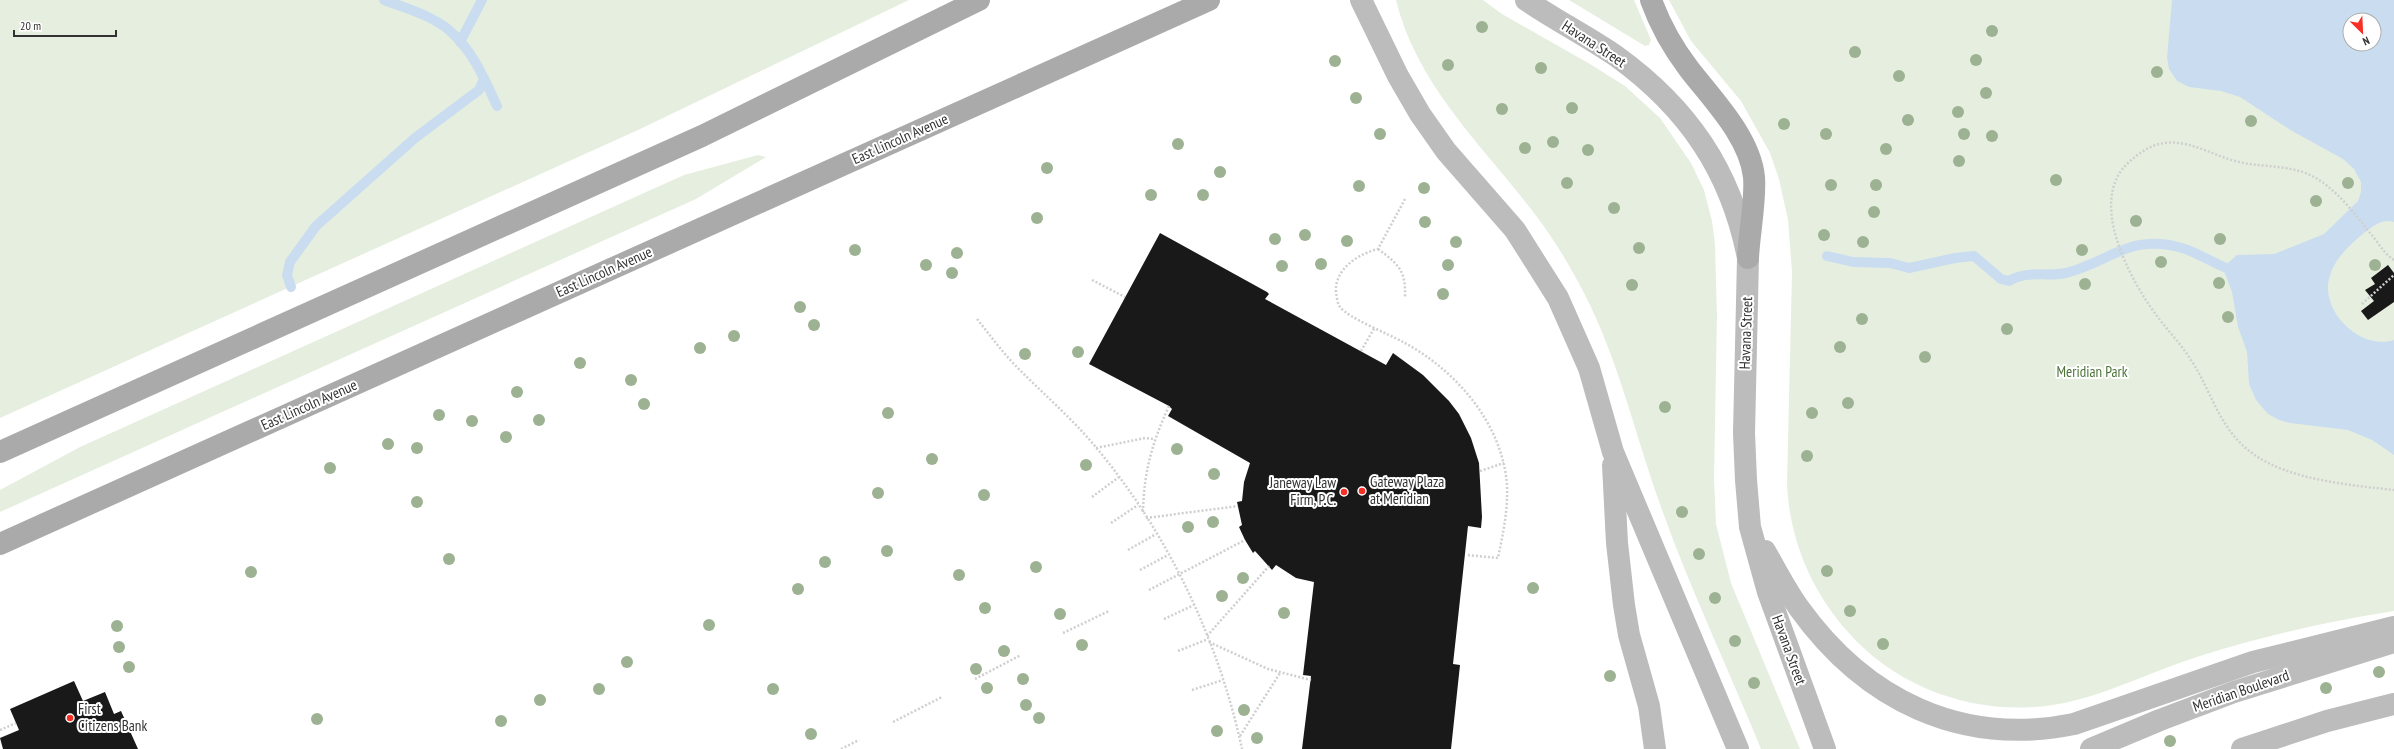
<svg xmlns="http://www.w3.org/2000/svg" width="2394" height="749" viewBox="0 0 2394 749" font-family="'PT Sans Narrow',sans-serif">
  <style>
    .green { fill: #e6efdf; fill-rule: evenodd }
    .water { fill: #caddf0; fill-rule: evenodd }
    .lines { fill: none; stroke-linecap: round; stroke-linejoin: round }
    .stream { stroke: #caddf0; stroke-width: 10 }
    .building { fill: #191919 }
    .path { stroke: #cfcfcf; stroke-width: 2.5; stroke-dasharray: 2 2; stroke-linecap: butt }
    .secondary { stroke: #bcbcbc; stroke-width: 22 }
    .primary { stroke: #aaa; stroke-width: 22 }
    .tree { fill: #9db292 }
    .poi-dot { fill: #f72f25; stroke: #fff; stroke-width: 1.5 }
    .labels { text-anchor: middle; stroke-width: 4; stroke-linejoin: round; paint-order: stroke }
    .street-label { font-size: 15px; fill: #323232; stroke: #fff }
    .park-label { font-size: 15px; fill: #4d7339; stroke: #fff }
    .poi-label { font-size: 15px; fill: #323232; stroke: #fff; text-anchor: start }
  </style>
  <rect width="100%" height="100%" fill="#fff"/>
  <g class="green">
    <path d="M0,0H909L638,130L0,418Z"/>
    <path d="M1396,0H1483L1502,14L1590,64L1625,86L1660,118L1691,163L1704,190L1712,221L1715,244L1717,316L1714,479L1716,524L1731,583L1800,749H1761C1728,668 1690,589 1661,507C1635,435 1619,361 1584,293C1568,262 1549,231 1527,204C1477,140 1416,82 1396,0Z"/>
    <path d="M1569,0H1634L1651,40L1649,45L1645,46Z"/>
    <path d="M1669,0H2394V611C2329,621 2264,636 2200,656C2158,669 2117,690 2073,701C1993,721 1903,695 1848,632C1811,591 1789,538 1787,483L1792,272L1788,220L1779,179L1770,153L1741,101L1691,41ZM2350,20H2374V44H2350Z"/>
    <path d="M758,155L766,157L696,199L0,512V490L80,447L684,175Z"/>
  </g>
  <path class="water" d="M2172,0H2394V222C2383,218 2373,226 2364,233C2348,246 2330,263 2328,285C2326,317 2363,350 2394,340V455L2372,440L2348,430L2290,423L2279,420L2268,414L2256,400L2249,384L2247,352L2238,327L2232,292L2224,271L2229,262L2237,255L2274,254L2324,234L2358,201L2361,192V182L2354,169L2343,159L2292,131L2240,97L2221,91L2189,87L2177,81L2169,69L2167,58ZM2350,20H2374V44H2350Z"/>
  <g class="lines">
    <g class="stream">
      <path d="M384,0C406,8 433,16 450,31C473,51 485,80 497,106"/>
      <path d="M460,42L482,0"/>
      <path d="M1827,256L1853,262L1890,263L1909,268L1955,258L1974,256L2001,279L2009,281C2026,270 2047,277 2066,273C2112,261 2129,233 2182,248C2202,254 2218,267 2238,272"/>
      <path d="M291,287L287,275L290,262L316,226L415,138L479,90L484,79"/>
    </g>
  </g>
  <g class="building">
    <path d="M1160,233L1267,292L1269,294L1265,299L1386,365L1393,353L1423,375L1449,401L1459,414L1471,438L1479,463L1482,517L1481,528L1468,526L1453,664L1460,665L1451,749H1302L1311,676L1303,675L1314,582L1296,578L1276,565L1272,570L1255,551L1253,553L1245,540L1239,527L1242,525L1237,502L1242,501L1244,482L1250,463L1168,416L1172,409L1169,406L1089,364Z"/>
    <path d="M2388,265L2394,273V302L2368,320L2361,311L2374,301L2365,290L2375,284L2371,278Z"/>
    <path d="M74,681L83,701L105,692L114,714L121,711L138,749H3L0,738L19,730L10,709Z"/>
  </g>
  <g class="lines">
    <g class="path">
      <path d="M1405,199L1378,249C1358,254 1334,269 1336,293C1337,297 1337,303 1340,307C1348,318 1389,334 1403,342C1456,370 1503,424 1507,486C1508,510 1503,534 1498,558L1467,555"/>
      <path d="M1378,249C1398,264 1406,270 1405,297"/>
      <path d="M2394,260C2386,255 2381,247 2375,239C2357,217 2339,191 2314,177C2291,164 2260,168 2235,161C2216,156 2198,145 2178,143C2158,140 2142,150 2128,163C2087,201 2130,280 2157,316C2168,331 2181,344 2191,360C2212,392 2219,429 2252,453C2288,480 2350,485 2394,490"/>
      <path d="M1092,280L1125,297"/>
      <path d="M2362,304L2394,275"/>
      <path d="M977,319C989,334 1000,349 1013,363C1038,389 1065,412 1088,438C1164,525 1218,637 1242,749"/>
      <path d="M1361,351L1375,327"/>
      <path d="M1096,448L1145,438L1154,439"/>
      <path d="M1480,471L1504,463"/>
      <path d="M1092,497L1119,477"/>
      <path d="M1143,512C1144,471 1152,443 1169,406"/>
      <path d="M1146,518L1238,506"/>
      <path d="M1111,523L1138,505"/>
      <path d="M1128,550L1156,534"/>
      <path d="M1140,570L1168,555"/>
      <path d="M1149,590L1245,540"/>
      <path d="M1164,619L1194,605"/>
      <path d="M1063,633L1109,611"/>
      <path d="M1207,636L1269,566"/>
      <path d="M1209,642L1268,669L1311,680"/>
      <path d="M1178,651L1208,639"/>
      <path d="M975,679L1021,655"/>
      <path d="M1192,690L1223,680"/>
      <path d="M893,722L942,697"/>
      <path d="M0,730L16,723"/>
      <path d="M1240,736L1280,673"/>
      <path d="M841,749L859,740"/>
    </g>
    <g class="secondary">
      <path d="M1361,0L1398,76L1420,114L1446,151L1515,230L1558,298L1589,368L1613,452L1738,749"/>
      <path d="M1526,0C1555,20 1587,36 1616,56C1688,108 1731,171 1748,258L1744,433L1746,480L1750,527L1768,592L1825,749"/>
      <path d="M1613,465L1617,543L1624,605L1629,635L1649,706L1655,749"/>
      <path d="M1765,551C1776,570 1786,590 1799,608C1865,700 1961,747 2074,724L2253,662L2394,627"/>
      <path d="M2091,749L2160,720L2234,692L2394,642"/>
      <path d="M2242,749L2327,721L2394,704"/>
    </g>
    <g class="primary">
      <path d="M1651,0C1660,25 1673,48 1689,69C1712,99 1750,137 1754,177C1756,199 1749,235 1748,258"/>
      <path d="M0,452L702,136L979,0"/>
      <path d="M0,544L1209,0"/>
    </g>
  </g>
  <g class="tree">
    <circle cx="1482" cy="27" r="6"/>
    <circle cx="1992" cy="31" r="6"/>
    <circle cx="1855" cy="52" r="6"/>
    <circle cx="1976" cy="60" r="6"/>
    <circle cx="1335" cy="61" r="6"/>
    <circle cx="1448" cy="65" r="6"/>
    <circle cx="1541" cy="68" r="6"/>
    <circle cx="2157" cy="72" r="6"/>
    <circle cx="1899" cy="76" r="6"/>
    <circle cx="1986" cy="93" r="6"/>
    <circle cx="1356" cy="98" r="6"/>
    <circle cx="1572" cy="108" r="6"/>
    <circle cx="1502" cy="109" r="6"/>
    <circle cx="1958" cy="112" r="6"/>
    <circle cx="1908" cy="120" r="6"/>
    <circle cx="2251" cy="121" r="6"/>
    <circle cx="1784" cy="124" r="6"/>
    <circle cx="1380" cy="134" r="6"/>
    <circle cx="1826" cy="134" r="6"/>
    <circle cx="1964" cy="134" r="6"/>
    <circle cx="1992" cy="136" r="6"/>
    <circle cx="1553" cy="142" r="6"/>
    <circle cx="1178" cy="144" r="6"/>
    <circle cx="1525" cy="148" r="6"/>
    <circle cx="1886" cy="149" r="6"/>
    <circle cx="1588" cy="150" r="6"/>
    <circle cx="1959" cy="161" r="6"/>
    <circle cx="1047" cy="168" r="6"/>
    <circle cx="1220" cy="172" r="6"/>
    <circle cx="2056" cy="180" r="6"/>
    <circle cx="1567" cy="183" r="6"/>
    <circle cx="2348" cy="183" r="6"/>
    <circle cx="1831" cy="185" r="6"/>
    <circle cx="1876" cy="185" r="6"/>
    <circle cx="1359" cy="186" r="6"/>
    <circle cx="1424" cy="188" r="6"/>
    <circle cx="1151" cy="195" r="6"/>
    <circle cx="1203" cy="195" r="6"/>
    <circle cx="2316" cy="201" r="6"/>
    <circle cx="1614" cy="208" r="6"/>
    <circle cx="1874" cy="212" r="6"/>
    <circle cx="1037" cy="218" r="6"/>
    <circle cx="2136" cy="221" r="6"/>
    <circle cx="1425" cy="222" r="6"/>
    <circle cx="1305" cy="235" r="6"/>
    <circle cx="1824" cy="235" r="6"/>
    <circle cx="1275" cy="239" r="6"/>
    <circle cx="2220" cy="239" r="6"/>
    <circle cx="1347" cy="241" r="6"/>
    <circle cx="1456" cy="242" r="6"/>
    <circle cx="1863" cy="242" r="6"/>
    <circle cx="1639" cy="248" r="6"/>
    <circle cx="855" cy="250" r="6"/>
    <circle cx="2082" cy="250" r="6"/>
    <circle cx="957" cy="253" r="6"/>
    <circle cx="2161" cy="262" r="6"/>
    <circle cx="1321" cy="264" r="6"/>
    <circle cx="926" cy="265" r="6"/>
    <circle cx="1448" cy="265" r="6"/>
    <circle cx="2375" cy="265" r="6"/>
    <circle cx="1282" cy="266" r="6"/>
    <circle cx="952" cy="273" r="6"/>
    <circle cx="2219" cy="283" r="6"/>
    <circle cx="2085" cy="284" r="6"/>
    <circle cx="1632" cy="285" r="6"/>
    <circle cx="1443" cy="294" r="6"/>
    <circle cx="800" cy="307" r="6"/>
    <circle cx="2228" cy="317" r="6"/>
    <circle cx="1862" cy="319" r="6"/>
    <circle cx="814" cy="325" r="6"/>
    <circle cx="2007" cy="329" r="6"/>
    <circle cx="734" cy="336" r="6"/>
    <circle cx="1840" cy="347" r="6"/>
    <circle cx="700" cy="348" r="6"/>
    <circle cx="1078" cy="352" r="6"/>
    <circle cx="1025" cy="354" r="6"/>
    <circle cx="1925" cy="357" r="6"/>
    <circle cx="580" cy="363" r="6"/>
    <circle cx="631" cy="380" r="6"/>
    <circle cx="517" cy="392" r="6"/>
    <circle cx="1848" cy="403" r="6"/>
    <circle cx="644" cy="404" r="6"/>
    <circle cx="1665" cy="407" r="6"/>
    <circle cx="888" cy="413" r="6"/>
    <circle cx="1812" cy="413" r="6"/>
    <circle cx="439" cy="415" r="6"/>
    <circle cx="539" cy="420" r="6"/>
    <circle cx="472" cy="421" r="6"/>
    <circle cx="506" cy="437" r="6"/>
    <circle cx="388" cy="444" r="6"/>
    <circle cx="417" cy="448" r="6"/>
    <circle cx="1177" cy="449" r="6"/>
    <circle cx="1807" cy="456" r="6"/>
    <circle cx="932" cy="459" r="6"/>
    <circle cx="1086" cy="465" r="6"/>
    <circle cx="330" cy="468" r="6"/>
    <circle cx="1214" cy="474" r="6"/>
    <circle cx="878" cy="493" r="6"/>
    <circle cx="984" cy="495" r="6"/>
    <circle cx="417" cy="502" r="6"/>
    <circle cx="1682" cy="512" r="6"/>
    <circle cx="1213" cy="522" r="6"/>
    <circle cx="1188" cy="527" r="6"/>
    <circle cx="887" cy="551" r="6"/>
    <circle cx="1699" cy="554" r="6"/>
    <circle cx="449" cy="559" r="6"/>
    <circle cx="825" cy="562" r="6"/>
    <circle cx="1036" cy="567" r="6"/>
    <circle cx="1827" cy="571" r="6"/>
    <circle cx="251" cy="572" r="6"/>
    <circle cx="959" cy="575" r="6"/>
    <circle cx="1243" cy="578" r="6"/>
    <circle cx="1533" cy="588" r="6"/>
    <circle cx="798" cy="589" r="6"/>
    <circle cx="1222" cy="596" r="6"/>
    <circle cx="1715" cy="598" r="6"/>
    <circle cx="985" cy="608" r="6"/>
    <circle cx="1850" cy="611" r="6"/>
    <circle cx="1284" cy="613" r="6"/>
    <circle cx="1060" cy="614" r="6"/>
    <circle cx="709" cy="625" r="6"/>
    <circle cx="117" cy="626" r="6"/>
    <circle cx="1735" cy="641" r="6"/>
    <circle cx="1883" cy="644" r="6"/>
    <circle cx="1082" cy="645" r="6"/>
    <circle cx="119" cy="647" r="6"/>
    <circle cx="1004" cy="651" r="6"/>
    <circle cx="627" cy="662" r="6"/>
    <circle cx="129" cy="667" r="6"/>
    <circle cx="976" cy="669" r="6"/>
    <circle cx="2379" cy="672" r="6"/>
    <circle cx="1610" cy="676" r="6"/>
    <circle cx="1023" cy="679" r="6"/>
    <circle cx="1754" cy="683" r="6"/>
    <circle cx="987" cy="688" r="6"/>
    <circle cx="2326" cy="688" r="6"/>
    <circle cx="599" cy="689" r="6"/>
    <circle cx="773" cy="689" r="6"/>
    <circle cx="540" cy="700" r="6"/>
    <circle cx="1026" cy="705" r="6"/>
    <circle cx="1244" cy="710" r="6"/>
    <circle cx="1039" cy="718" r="6"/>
    <circle cx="317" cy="719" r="6"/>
    <circle cx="501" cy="721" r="6"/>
    <circle cx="1217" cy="731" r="6"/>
    <circle cx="811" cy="734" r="6"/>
    <circle cx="1257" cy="738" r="6"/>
    <circle cx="2170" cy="741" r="6"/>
  </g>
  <g class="poi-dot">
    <circle cx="1362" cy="491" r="4"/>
    <circle cx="1344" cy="492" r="4"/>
    <circle cx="70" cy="718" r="4"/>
  </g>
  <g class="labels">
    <g class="street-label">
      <text transform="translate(1594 44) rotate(33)" y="5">Havana Street</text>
      <text transform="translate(900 139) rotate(-24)" y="5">East Lincoln Avenue</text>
      <text transform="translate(604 272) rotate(-24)" y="5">East Lincoln Avenue</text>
      <text transform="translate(1746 333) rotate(-88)" y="5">Havana Street</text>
      <text transform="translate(309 405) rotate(-24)" y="5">East Lincoln Avenue</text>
      <text transform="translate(1789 650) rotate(70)" y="5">Havana Street</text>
      <text transform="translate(2241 691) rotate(-19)" y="5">Meridian Boulevard</text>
    </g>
    <g class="park-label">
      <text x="2092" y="377">Meridian Park</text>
    </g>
    <g class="poi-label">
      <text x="1370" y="487">Gateway Plaza<tspan x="1370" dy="17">at Meridian</tspan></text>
      <text x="1336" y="488" text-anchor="end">Janeway Law<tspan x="1336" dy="17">Firm, P.C.</tspan></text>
      <text x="78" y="714">First<tspan x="78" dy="17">Citizens Bank</tspan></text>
    </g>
  </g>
  <g transform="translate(2362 32) rotate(156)"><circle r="19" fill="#ffffff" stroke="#adadad"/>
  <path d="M0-3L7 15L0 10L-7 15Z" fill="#f72f25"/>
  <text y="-6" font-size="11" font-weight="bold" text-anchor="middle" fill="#323232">N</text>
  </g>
  <path d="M14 30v6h102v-6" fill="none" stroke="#323232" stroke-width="2"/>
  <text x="20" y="30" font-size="12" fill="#323232" stroke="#ffffff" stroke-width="3" paint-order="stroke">20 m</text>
</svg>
